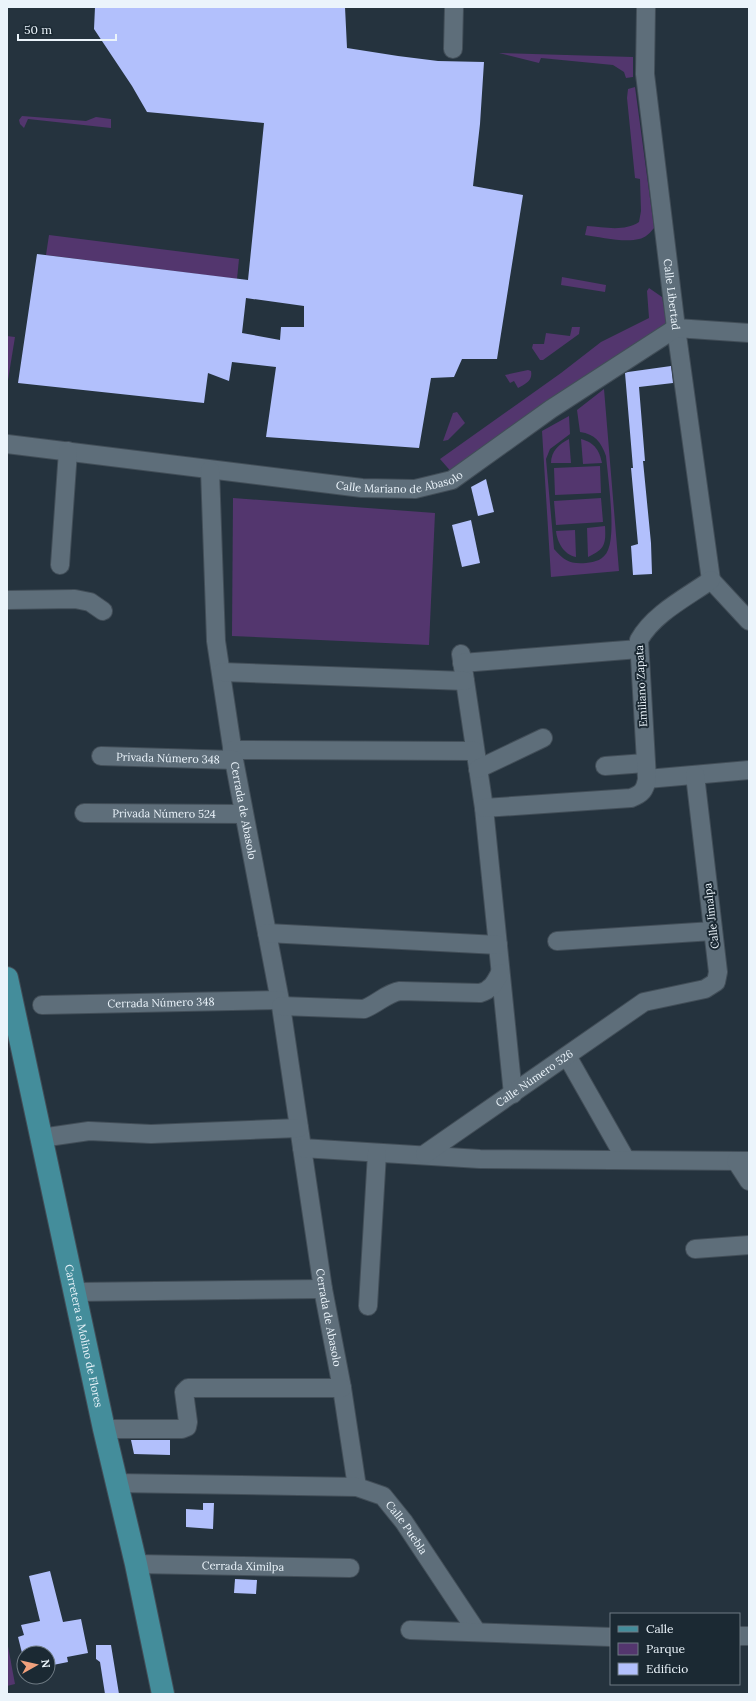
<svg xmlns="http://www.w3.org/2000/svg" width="756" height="1701" viewBox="0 0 756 1701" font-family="Lora,serif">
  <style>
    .green { fill: #53366e }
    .building { fill: #b2c0fc; fill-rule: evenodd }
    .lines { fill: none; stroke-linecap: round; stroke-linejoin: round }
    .minor-casing { stroke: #424e58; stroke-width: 20 }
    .major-casing { stroke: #424e58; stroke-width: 24 }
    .minor { stroke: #5e6e7a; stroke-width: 18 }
    .major { stroke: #448d9b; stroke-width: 22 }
    .labels { text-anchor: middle; stroke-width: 4; stroke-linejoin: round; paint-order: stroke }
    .street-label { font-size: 11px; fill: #ebf4fb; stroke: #1b2933 }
  </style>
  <rect width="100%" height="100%" fill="#25333e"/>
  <g class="green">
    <path d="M499,53L633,57V77L626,78L624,72L613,65L541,58L539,63Z"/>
    <path d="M635,87L654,228C650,233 645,238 639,239C625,243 599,237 585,235L587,226C604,227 624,232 639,222L641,211L640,179L635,178L627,98L628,89Z"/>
    <path d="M22,116L86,121L96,117L111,119V128L28,119L24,128L20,124L19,120Z"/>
    <path d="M49,235L239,259L237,279L46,255Z"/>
    <path d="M562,277L606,285L605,292L561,285Z"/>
    <path d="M649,288L662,297L668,329L454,475L440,459L561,373L601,342L649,318L647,291Z"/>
    <path d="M572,327H580L579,334L543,360H540L532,348L533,344H544L546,333L570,336Z"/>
    <path d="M7,336L15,337L7,386Z"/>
    <path d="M528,370L531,371C533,381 525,384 518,388L514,381L510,383L505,375Z"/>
    <path d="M604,389L619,571L551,577L542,431L569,416L570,434L550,449L546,459L554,549C565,561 569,564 586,563C595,562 604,560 608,550C616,532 608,478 606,456C601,442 595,434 580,432L577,410Z"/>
    <path d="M457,412L465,423L448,440L443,441L453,413Z"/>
    <path d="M569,439L571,463H551C551,451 559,444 569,439Z"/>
    <path d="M581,439C595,443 599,450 602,463L583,464Z"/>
    <path d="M600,466L601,493L555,495L554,468Z"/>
    <path d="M233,498L435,513L429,645L232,636Z"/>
    <path d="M601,498L603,522L556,525L554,501Z"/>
    <path d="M605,526C606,544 605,549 588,557L587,528Z"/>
    <path d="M575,530L576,557C564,555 557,542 556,531Z"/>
    <path d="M7,1641L15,1684L7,1686Z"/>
  </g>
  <g class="building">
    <path d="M95,7H345L347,48L398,56L438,61L484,62L480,124L473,186L523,195L497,359H462L454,377L431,378L419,448L266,437L276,367L232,362L229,381L208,373L204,403L18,383L37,254L248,280L264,123L147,112L132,86L94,29ZM246,298L304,306V327H281L280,340L242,333Z"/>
    <path d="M671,366L673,383L639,387L645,461H643L651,543L652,574L633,575L631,546L638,544L631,468H633L625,373L628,372Z"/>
    <path d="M486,479L494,512L478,516L471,487Z"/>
    <path d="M471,520L480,563L462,567L452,525Z"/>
    <path d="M131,1440H170V1455L134,1454Z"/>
    <path d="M203,1503H214L213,1529L186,1527V1509L203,1510Z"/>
    <path d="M50,1571L63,1622L81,1619L88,1653L67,1657L68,1662L48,1666V1653H22L18,1637L24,1635L21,1625L40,1621L29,1576Z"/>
    <path d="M235,1579L257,1580L256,1594L234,1593Z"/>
    <path d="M96,1645H111L119,1694H105L100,1662L96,1659Z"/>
  </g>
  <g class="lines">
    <defs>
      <g id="minor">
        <path id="s1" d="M646,7L645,74L676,328L711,580"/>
        <path d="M453,49L454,7"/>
        <path id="s2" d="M7,444L362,488L415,489L452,480L551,409L676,328L749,333"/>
        <path id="s3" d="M210,470L216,641L234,760L281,1006L323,1289L342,1388L357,1487"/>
        <path d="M60,565L68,451"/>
        <path d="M711,580L749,621"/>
        <path d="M7,600L75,599L90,602L103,611"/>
        <path d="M461,654L484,808L513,1094"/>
        <path d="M462,663L639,649"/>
        <path d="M222,672L465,681"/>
        <path d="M232,750L475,751"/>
        <path id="s4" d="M101,756L234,760"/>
        <path d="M605,766L645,763"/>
        <path d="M478,769L543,738"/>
        <path d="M647,779L749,770"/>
        <path d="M484,808L631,798C642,794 645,790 647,779L639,640C653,614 687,597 711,580"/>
        <path id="s5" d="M84,813L244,814"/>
        <path d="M267,933L498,945"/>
        <path d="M557,941L713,931"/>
        <path id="s6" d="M42,1005L280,1000"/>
        <path d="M281,1006L364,1009C377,1004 387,993 400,991L480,993C491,990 495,983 500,973"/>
        <path d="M567,1056L626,1160"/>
        <path d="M41,1138L89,1131L151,1134L299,1128"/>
        <path d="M302,1148L480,1159L749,1161"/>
        <path id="s7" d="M425,1154L644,1002L705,989L716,982L718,972L695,775"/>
        <path d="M736,1161L749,1181"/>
        <path d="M695,1249L749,1245"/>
        <path d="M75,1292L323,1289"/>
        <path d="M368,1306L377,1153"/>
        <path d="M104,1429H182L187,1427L188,1422L184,1392L188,1388H342"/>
        <path id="s8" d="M116,1483L357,1487L383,1496L404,1522L477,1632"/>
        <path id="s9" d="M136,1564L350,1568"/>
        <path d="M410,1630L611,1637"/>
        <path d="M739,1636H749"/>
      </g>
      <g id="major">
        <path id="s10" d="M7,978L104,1429L136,1564L163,1694"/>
      </g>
    </defs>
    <use href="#minor" class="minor-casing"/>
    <use href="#major" class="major-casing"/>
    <use href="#minor" class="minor"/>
    <use href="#major" class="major"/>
  </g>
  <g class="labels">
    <g class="street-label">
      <text dy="4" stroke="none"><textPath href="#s1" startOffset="289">Calle Libertad</textPath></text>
      <text dy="4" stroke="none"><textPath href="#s2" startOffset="396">Calle Mariano de Abasolo</textPath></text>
      <text transform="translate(641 686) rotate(-93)" y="4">Emiliano Zapata</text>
      <text dy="4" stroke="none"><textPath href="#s4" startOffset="67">Privada Número 348</textPath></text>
      <text dy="4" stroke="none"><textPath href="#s3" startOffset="343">Cerrada de Abasolo</textPath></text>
      <text dy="4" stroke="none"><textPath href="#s5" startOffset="80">Privada Número 524</textPath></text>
      <text transform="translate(711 916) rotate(-97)" y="4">Calle Jimalpa</text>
      <text dy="4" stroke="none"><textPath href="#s6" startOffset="119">Cerrada Número 348</textPath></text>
      <text dy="4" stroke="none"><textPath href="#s7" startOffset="133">Calle Número 526</textPath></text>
      <text dy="4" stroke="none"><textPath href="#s3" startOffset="857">Cerrada de Abasolo</textPath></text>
      <text dy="4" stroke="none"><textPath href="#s10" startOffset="366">Carretera a Molino de Flores</textPath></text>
      <text dy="4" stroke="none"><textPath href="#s8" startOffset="308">Calle Puebla</textPath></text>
      <text dy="4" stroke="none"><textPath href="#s9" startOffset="107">Cerrada Ximilpa</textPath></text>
    </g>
  </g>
  <rect width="756" height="1701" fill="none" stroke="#ebf4fb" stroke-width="16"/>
  <rect x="610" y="1613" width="130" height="72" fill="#1b2933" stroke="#6e7a83"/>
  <rect x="618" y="1626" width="20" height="6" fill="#448d9b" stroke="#6e7a83"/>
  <text x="646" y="1633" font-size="12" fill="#ebf4fb">Calle</text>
  <rect x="618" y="1643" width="20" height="12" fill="#53366e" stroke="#6e7a83"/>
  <text x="646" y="1653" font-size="12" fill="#ebf4fb">Parque</text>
  <rect x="618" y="1663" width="20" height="12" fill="#b2c0fc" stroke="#6e7a83"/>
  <text x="646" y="1673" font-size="12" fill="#ebf4fb">Edificio</text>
  <g transform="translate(36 1665) rotate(82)"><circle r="19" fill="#1b2933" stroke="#6e7a83"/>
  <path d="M0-3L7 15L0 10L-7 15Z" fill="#f1a17d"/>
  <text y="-6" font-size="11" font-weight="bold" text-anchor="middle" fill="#ebf4fb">N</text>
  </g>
  <path d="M18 34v6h98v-6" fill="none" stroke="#ebf4fb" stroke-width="2"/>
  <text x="24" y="34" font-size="12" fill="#ebf4fb" stroke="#1b2933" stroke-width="3" paint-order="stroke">50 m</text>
</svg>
